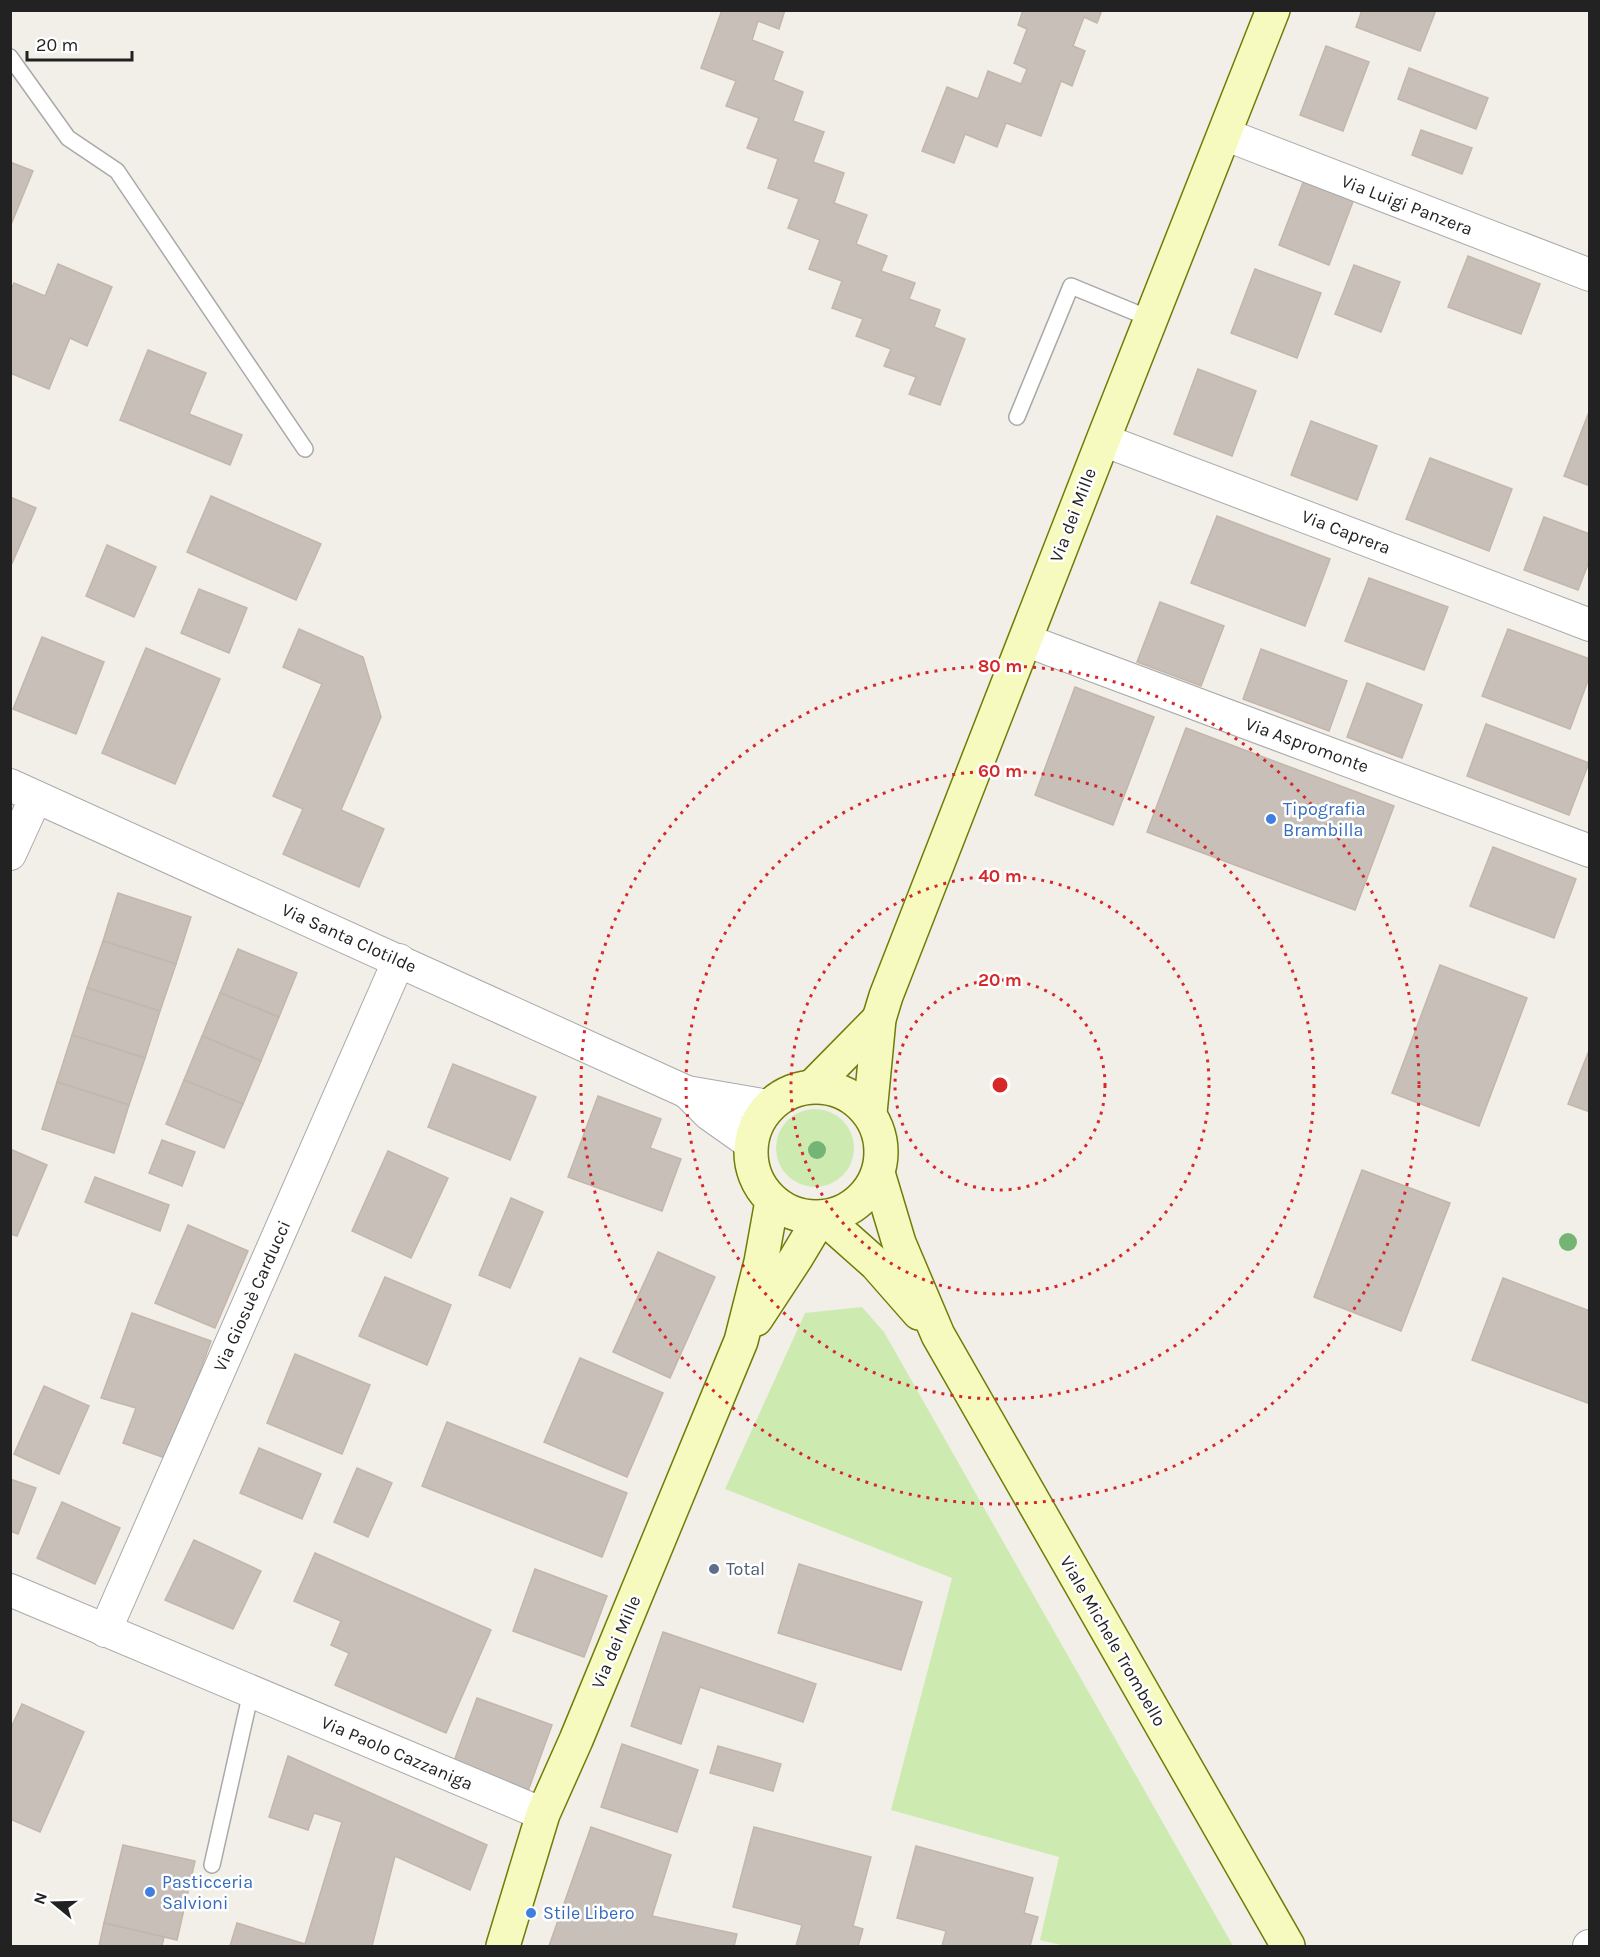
<svg xmlns="http://www.w3.org/2000/svg" width="1600" height="1957" viewBox="0 0 1600 1957" font-family="Karla,sans-serif">
  <style>
    .grass { fill: #cdebb0 }
    .building { fill: #c7bfb8; stroke: #c4b6ab; stroke-width: 1.5 }
    .lines { fill: none; stroke-linecap: round; stroke-linejoin: round }
    .lane-casing { stroke: #a9a9a9; stroke-width: 18 }
    .street-casing { stroke: #a9a9a9; stroke-width: 34 }
    .secondary-casing { stroke: #707d05; stroke-width: 36 }
    .lane { stroke: #fff; stroke-width: 15 }
    .street { stroke: #fff; stroke-width: 32 }
    .secondary { stroke: #f7fabf; stroke-width: 33 }
    .tree { fill: #74b475 }
    .ring { fill: none; stroke: #d62828; stroke-width: 3; stroke-dasharray: 3 6 }
    .shop-dot { fill: #3f7fe0; stroke: #fff; stroke-width: 2 }
    .service-dot { fill: #5c6f8a; stroke: #fff; stroke-width: 2 }
    .labels { text-anchor: middle; stroke-width: 5; stroke-linejoin: round; paint-order: stroke }
    .street-label { font-size: 18px; fill: #222; stroke: #fff }
    .shop-label { font-size: 18px; fill: #366cbe; stroke: #fff; text-anchor: start }
    .service-label { font-size: 18px; fill: #4e5e75; stroke: #fff; text-anchor: start }
    .centre { fill: #d62828; stroke: #fff; stroke-width: 3 }
    .ring-label { font-size: 18px; text-anchor: middle; font-weight: bold; fill: #d62828; stroke: #fff; stroke-width: 5; stroke-linejoin: round; paint-order: stroke }
  </style>
  <rect width="100%" height="100%" fill="#f2efe9"/>
  <g class="grass">
    <circle cx="815" cy="1148" r="39"/>
    <path d="M862,1307L884,1332L1233,1946H1065L1040,1940L1059,1857L891,1810L952,1578L725,1489L805,1313Z"/>
  </g>
  <g class="building">
    <path d="M722,10H785L779,29L758,21L752,40L783,52L773,80L803,92L793,121L824,132L813,162L844,173L834,203L867,215L856,244L887,256L881,271L915,283L909,299L940,310L934,327L965,339L940,405L909,394L916,377L884,366L891,349L856,336L863,319L832,308L842,281L809,269L820,240L788,228L799,199L768,188L778,159L747,148L759,118L726,106L736,81L701,68Z"/>
    <path d="M1023,10H1102L1097,23L1084,17L1073,46L1085,51L1072,86L1061,81L1041,136L1006,123L997,147L965,134L954,163L922,151L947,87L978,99L988,71L1021,84L1027,69L1014,63L1027,29L1018,25Z"/>
    <path d="M1362,10H1436L1420,51L1356,27Z"/>
    <path d="M1326,46L1369,62L1343,131L1300,115Z"/>
    <path d="M1409,68L1488,98L1476,129L1398,99Z"/>
    <path d="M1421,130L1472,148L1462,174L1412,155Z"/>
    <path d="M10,162L33,171L10,227Z"/>
    <path d="M1304,180L1354,199L1329,265L1279,245Z"/>
    <path d="M1468,256L1540,284L1521,334L1448,307Z"/>
    <path d="M58,264L112,287L87,346L70,338L49,389L10,373V292L14,283L45,296Z"/>
    <path d="M1354,265L1400,282L1381,332L1335,314Z"/>
    <path d="M1255,269L1321,293L1297,358L1231,333Z"/>
    <path d="M148,350L206,373L189,414L242,435L230,465L120,420Z"/>
    <path d="M1198,369L1256,391L1232,456L1174,434Z"/>
    <path d="M1589,412L1590,413V486L1564,476Z"/>
    <path d="M1311,421L1377,446L1357,500L1291,475Z"/>
    <path d="M1430,458L1512,489L1489,551L1406,519Z"/>
    <path d="M211,496L321,544L296,600L187,552Z"/>
    <path d="M10,497L36,508L10,568Z"/>
    <path d="M1217,516L1330,559L1305,626L1191,583Z"/>
    <path d="M1544,517L1590,534V559L1578,590L1524,570Z"/>
    <path d="M107,545L156,567L134,617L86,596Z"/>
    <path d="M1369,578L1448,607L1424,670L1345,641Z"/>
    <path d="M199,589L247,608L229,653L181,633Z"/>
    <path d="M1160,602L1224,626L1201,686L1137,662Z"/>
    <path d="M299,629L363,657L381,717L341,810L384,829L359,887L283,854L303,809L273,796L322,684L283,667Z"/>
    <path d="M1508,629L1590,659V675L1570,729L1482,696Z"/>
    <path d="M42,637L104,662L76,734L13,709Z"/>
    <path d="M146,648L220,679L175,784L102,753Z"/>
    <path d="M1261,649L1347,681L1329,731L1243,699Z"/>
    <path d="M1367,683L1422,705L1402,758L1347,737Z"/>
    <path d="M1075,687L1154,717L1113,825L1035,795Z"/>
    <path d="M1486,724L1589,763L1569,815L1467,776Z"/>
    <path d="M1186,728L1394,806L1355,910L1147,832Z"/>
    <path d="M1493,847L1576,879L1554,938L1470,906Z"/>
    <path d="M118,893L191,917L176,964L103,941Z"/>
    <path d="M103,941L176,964L160,1011L87,988Z"/>
    <path d="M238,949L297,973L279,1017L220,993Z"/>
    <path d="M1440,965L1527,998L1479,1126L1392,1093Z"/>
    <path d="M87,988L160,1011L145,1058L72,1035Z"/>
    <path d="M220,993L279,1017L261,1061L202,1036Z"/>
    <path d="M72,1035L145,1058L129,1105L57,1082Z"/>
    <path d="M202,1036L261,1061L243,1104L184,1080Z"/>
    <path d="M1590,1048V1112L1568,1104Z"/>
    <path d="M453,1064L536,1097L510,1160L428,1127Z"/>
    <path d="M184,1080L243,1104L224,1148L166,1124Z"/>
    <path d="M57,1082L129,1105L114,1153L42,1129Z"/>
    <path d="M598,1096L661,1119L650,1148L681,1159L662,1211L568,1177Z"/>
    <path d="M162,1140L195,1152L182,1186L149,1173Z"/>
    <path d="M10,1149L47,1165L17,1236L10,1234Z"/>
    <path d="M388,1151L448,1178L411,1258L352,1231Z"/>
    <path d="M1362,1170L1450,1203L1401,1331L1314,1297Z"/>
    <path d="M95,1177L169,1205L160,1231L85,1202Z"/>
    <path d="M511,1198L543,1212L510,1288L479,1275Z"/>
    <path d="M188,1225L248,1251L215,1328L155,1303Z"/>
    <path d="M658,1252L715,1277L670,1378L613,1352Z"/>
    <path d="M385,1277L451,1305L427,1365L359,1336Z"/>
    <path d="M1503,1278L1590,1311V1404L1472,1360Z"/>
    <path d="M132,1313L211,1341L168,1459L123,1443L136,1408L101,1398Z"/>
    <path d="M295,1354L370,1385L342,1454L267,1423Z"/>
    <path d="M580,1358L663,1393L627,1477L544,1442Z"/>
    <path d="M44,1386L89,1406L59,1474L14,1454Z"/>
    <path d="M447,1422L627,1493L602,1557L422,1486Z"/>
    <path d="M259,1448L321,1474L302,1519L240,1493Z"/>
    <path d="M357,1468L392,1483L368,1537L334,1522Z"/>
    <path d="M10,1479L36,1488L18,1534L10,1531Z"/>
    <path d="M62,1502L120,1528L95,1584L37,1558Z"/>
    <path d="M194,1540L261,1571L233,1629L165,1600Z"/>
    <path d="M315,1553L491,1630L446,1733L335,1685L349,1653L331,1645L341,1621L294,1601Z"/>
    <path d="M799,1564L922,1602L901,1670L778,1633Z"/>
    <path d="M535,1569L607,1596L584,1657L513,1631Z"/>
    <path d="M663,1632L816,1684L803,1722L700,1687L681,1744L631,1726Z"/>
    <path d="M477,1698L552,1725L528,1791L453,1764Z"/>
    <path d="M22,1704L84,1732L40,1832L10,1819V1730Z"/>
    <path d="M622,1744L698,1770L677,1832L601,1807Z"/>
    <path d="M718,1746L781,1764L773,1791L710,1773Z"/>
    <path d="M288,1756L487,1845L470,1890L395,1856L372,1946H230L237,1923L305,1944L342,1822L314,1813L308,1830L269,1817Z"/>
    <path d="M591,1827L671,1855L652,1916L737,1934L734,1946H549Z"/>
    <path d="M754,1827L871,1857L853,1926L863,1929L858,1946H796L802,1925L733,1907Z"/>
    <path d="M123,1845L195,1861L177,1940L104,1923Z"/>
    <path d="M916,1846L1033,1878L1024,1913L1038,1917L1030,1946H942L946,1931L897,1918Z"/>
    <path d="M104,1923L164,1937L162,1946H99Z"/>
  </g>
  <g class="lines">
    <defs>
      <g id="lane">
        <path d="M10,57L68,138L117,171L305,449"/>
        <path d="M1017,417L1071,286L1151,319"/>
        <path d="M212,1865L251,1692"/>
      </g>
      <g id="street">
        <path d="M1224,134L1590,275"/>
        <path d="M1103,440L1590,625"/>
        <path d="M1025,640L1590,851"/>
        <path d="M10,785L687,1092L768,1106"/>
        <path d="M10,854L36,797"/>
        <path d="M687,1092L709,1114L750,1143"/>
        <path d="M10,1590L543,1814"/>
        <path d="M105,1631L399,960"/>
        <path d="M1589,1946H1590"/>
      </g>
      <g id="secondary">
        <path d="M813,1086L879,1019"/>
        <circle cx="816" cy="1152" r="65"/>
        <path d="M870,1113L879,1019L886,996L1103,440L1273,10"/>
        <path d="M878,1173L899,1243L938,1335L1288,1946"/>
        <path d="M823,1217L876,1264L919,1313"/>
        <path d="M756,1319L796,1258L820,1218"/>
        <path d="M503,1946L543,1814L576,1740L741,1341L761,1262L772,1201"/>
      </g>
    </defs>
    <use href="#lane" class="lane-casing"/>
    <use href="#street" class="street-casing"/>
    <use href="#secondary" class="secondary-casing"/>
    <use href="#lane" class="lane"/>
    <use href="#street" class="street"/>
    <use href="#secondary" class="secondary"/>
  </g>
  <g class="tree">
    <circle cx="817" cy="1150" r="9"/>
    <circle cx="1568" cy="1242" r="9"/>
  </g>
  <g class="ring">
    <circle cx="1000" cy="1085" r="105"/>
    <circle cx="1000" cy="1085" r="209"/>
    <circle cx="1000" cy="1085" r="314"/>
    <circle cx="1000" cy="1085" r="419"/>
  </g>
  <g class="shop-dot">
    <circle cx="1271" cy="819" r="6"/>
    <circle cx="150" cy="1892" r="6"/>
    <circle cx="531" cy="1913" r="6"/>
  </g>
  <circle class="service-dot" cx="714" cy="1569" r="6"/>
  <g class="labels">
    <g class="street-label">
      <text transform="translate(1407 205) rotate(21)" y="6">Via Luigi Panzera</text>
      <text transform="translate(1073 515) rotate(-69)" y="6">Via dei Mille</text>
      <text transform="translate(1346 532) rotate(21)" y="6">Via Caprera</text>
      <text transform="translate(1307 745) rotate(20)" y="6">Via Aspromonte</text>
      <text transform="translate(349 938) rotate(24)" y="6">Via Santa Clotilde</text>
      <text transform="translate(252 1296) rotate(-66)" y="6">Via Giosuè Carducci</text>
      <text transform="translate(1113 1641) rotate(60)" y="6">Viale Michele Trombello</text>
      <text transform="translate(616 1642) rotate(-67)" y="6">Via dei Mille</text>
      <text transform="translate(397 1753) rotate(23)" y="6">Via Paolo Cazzaniga</text>
    </g>
    <g class="shop-label">
      <text x="1283" y="815">Tipografia<tspan x="1283" dy="21">Brambilla</tspan></text>
      <text x="162" y="1888">Pasticceria<tspan x="162" dy="21">Salvioni</tspan></text>
      <text x="543" y="1919">Stile Libero</text>
    </g>
    <g class="service-label">
      <text x="726" y="1575">Total</text>
    </g>
  </g>
  <circle cx="1000" cy="1085" r="9" class="centre"/>
  <g class="ring-label">
    <text x="1000" y="672">80 m</text>
    <text x="1000" y="777">60 m</text>
    <text x="1000" y="882">40 m</text>
    <text x="1000" y="986">20 m</text>
  </g>
  <rect width="1600" height="1957" fill="none" stroke="#222222" stroke-width="24"/>
  <g transform="translate(54 1903) rotate(289)" stroke="#ffffff" stroke-width="4.5" paint-order="stroke">
  <path d="M0-4.5L10 22L0 15L-10 22Z" fill="#222222"/>
  <text y="-9" font-size="16" font-weight="bold" text-anchor="middle" fill="#222222">N</text>
  </g>
  <path d="M27 51v9h105v-9" fill="none" stroke="#222222" stroke-width="3"/>
  <text x="36" y="51" font-size="18" fill="#222222" stroke="#ffffff" stroke-width="4.5" paint-order="stroke">20 m</text>
</svg>
